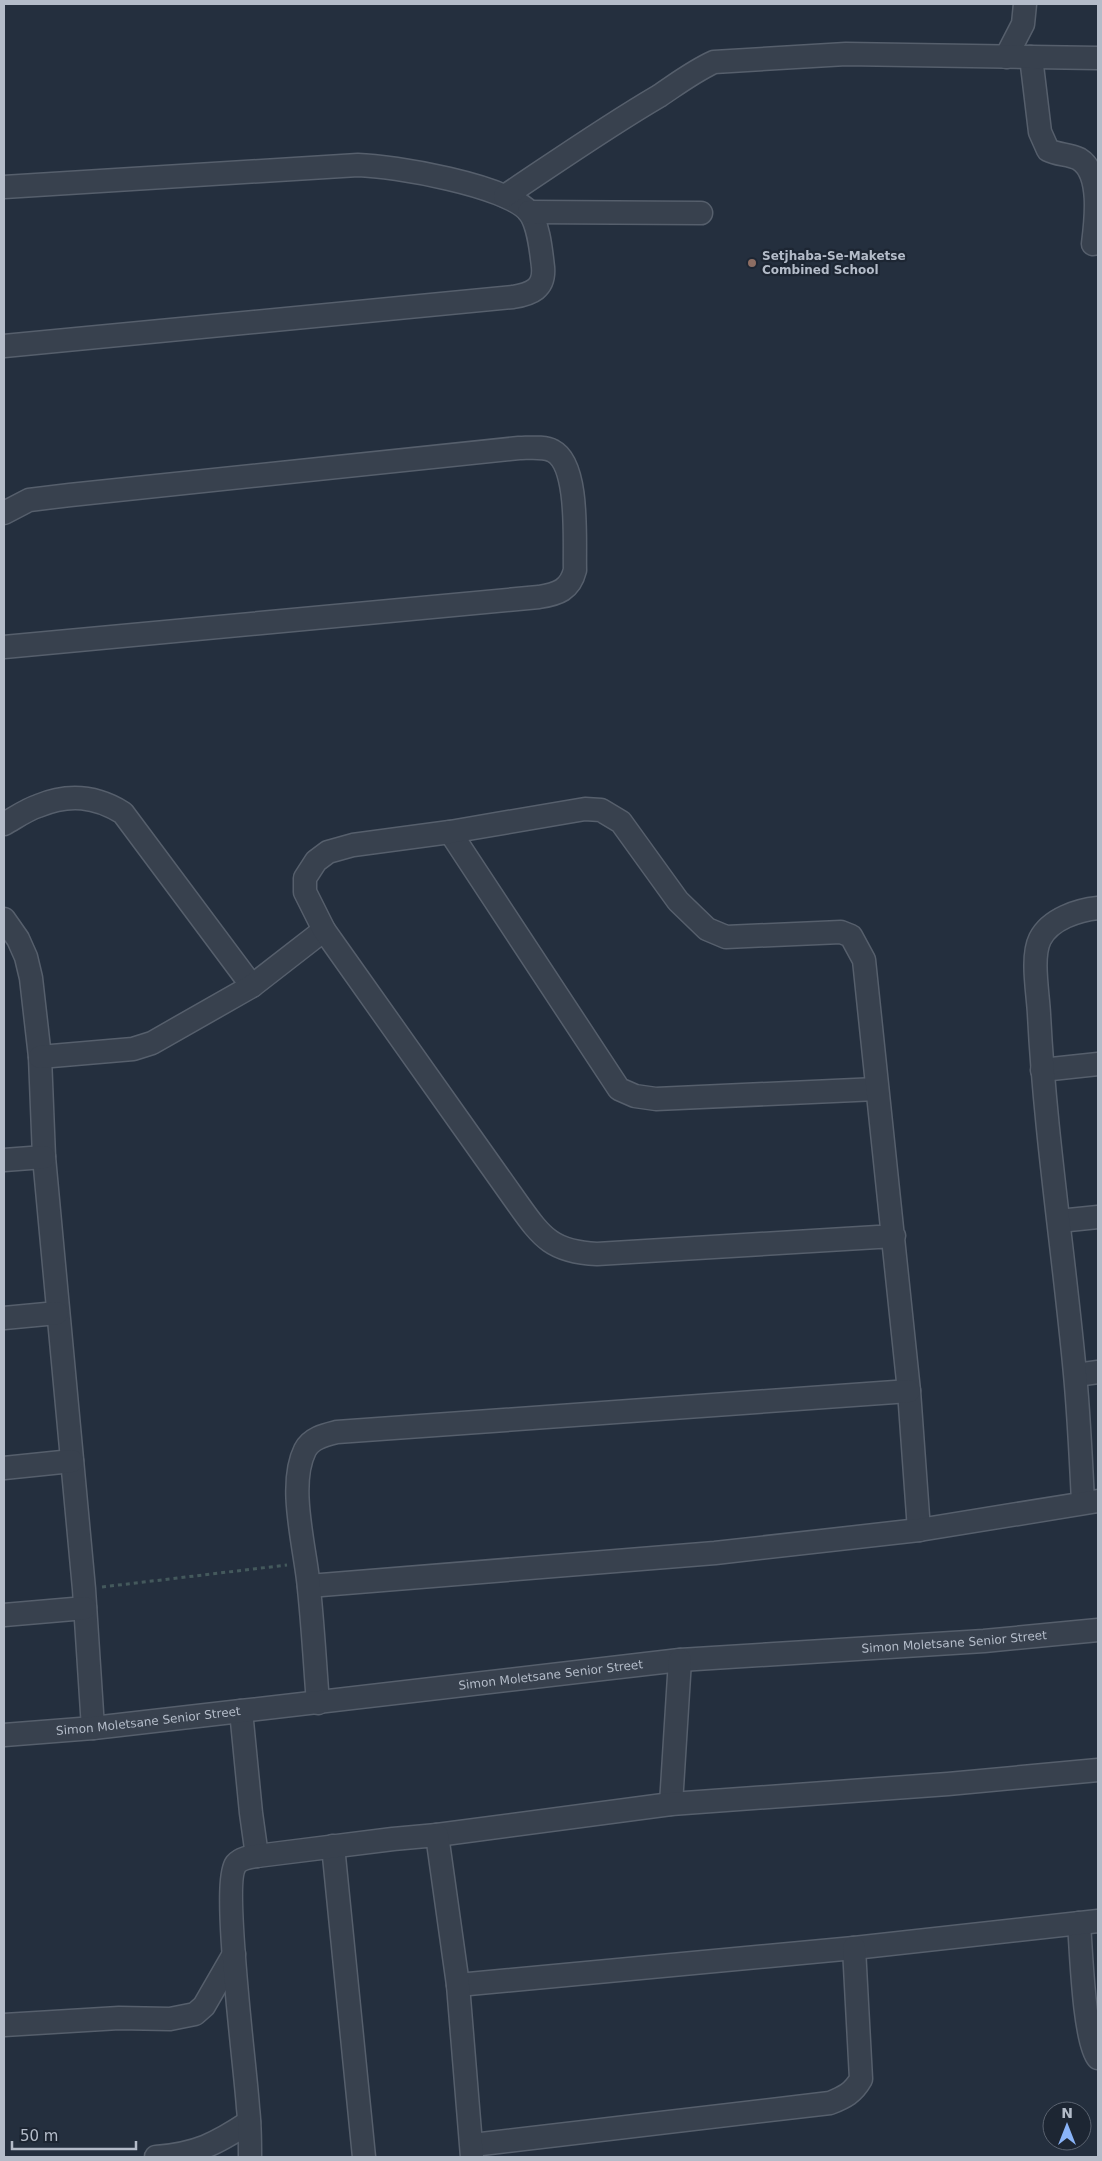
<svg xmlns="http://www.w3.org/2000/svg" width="1102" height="2161" viewBox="0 0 1102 2161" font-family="'DejaVu Sans',sans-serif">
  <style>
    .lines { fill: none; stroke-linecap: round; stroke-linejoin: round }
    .minor-casing { stroke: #565f6c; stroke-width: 25 }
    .path { stroke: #44595c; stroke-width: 3; stroke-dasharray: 4 4; stroke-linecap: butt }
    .minor { stroke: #38414e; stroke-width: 22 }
    .education-dot { fill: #8d6e63; stroke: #1d2633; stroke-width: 2 }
    .labels { text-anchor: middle; stroke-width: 4.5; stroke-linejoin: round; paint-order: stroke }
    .poi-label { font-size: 12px; font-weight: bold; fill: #b4bcc9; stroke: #1d2633; text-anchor: start }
    .street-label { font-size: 12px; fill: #b4bcc9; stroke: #1d2633 }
  </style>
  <rect width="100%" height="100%" fill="#242f3e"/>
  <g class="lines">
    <defs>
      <g id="minor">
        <path d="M1006,57L1023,24L1025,4"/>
        <path d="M1031,57L1040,132L1048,150C1058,155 1069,154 1079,159C1102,173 1096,220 1093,244"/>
        <path d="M4,187L358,165C393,166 507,185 529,212C539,225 541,251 543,267C545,289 531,294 513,297L4,346"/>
        <path d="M505,196C556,162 606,127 659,96C677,84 694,71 714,62L846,54L1098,58"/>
        <path d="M529,212L701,213"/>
        <path d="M4,513L29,500L70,495L519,448C529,448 544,446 553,451C580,465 574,543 575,570C570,590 558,594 539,597L4,647"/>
        <path d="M4,824C15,818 26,810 38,806C69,793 96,796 123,813L252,986"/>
        <path d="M450,832L619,1089L635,1096L656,1099L877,1089"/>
        <path d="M4,919L18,939L26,957L31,978L40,1057L44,1157L84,1589L93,1728"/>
        <path d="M40,1057L133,1049L152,1043L252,986L324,930"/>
        <path d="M1042,1070L1098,1064"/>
        <path d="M4,1160L44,1157"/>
        <path d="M1059,1221L1098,1217"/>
        <path d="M894,1236L597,1254C553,1252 542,1238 518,1204L324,930L305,892V878L316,861L328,852L353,845L450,832L585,809L601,810L621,822L678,901L707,929L726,937L841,932L851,936L864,960L909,1391L919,1530"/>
        <path d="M4,1318L57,1313"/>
        <path d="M1076,1375L1098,1372"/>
        <path d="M4,1468L72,1461"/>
        <path d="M1083,1502C1081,1460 1079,1417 1075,1374C1064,1254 1045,1134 1039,1014C1038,993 1031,957 1040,939C1050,919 1078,910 1098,908"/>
        <path d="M309,1586L715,1553L919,1530L1098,1501"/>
        <path d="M4,1615L85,1608"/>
        <path d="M318,1703C315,1665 313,1627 309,1589C306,1550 287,1486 305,1450C311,1438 325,1435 337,1432L909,1391"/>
        <path d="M241,1711L251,1813L257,1856"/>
        <path id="s1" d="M4,1735L93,1728L241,1711L680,1660L984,1641L1098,1630"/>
        <path d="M671,1804L680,1660"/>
        <path d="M437,1835L671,1804L948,1784L1098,1770"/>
        <path d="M333,1846L364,2157"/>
        <path d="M1079,1923C1081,1949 1084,2042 1098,2058"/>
        <path d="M458,1985L854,1948L1098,1921"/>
        <path d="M4,2025L119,2018L170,2019L195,2014L204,2006L234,1954"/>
        <path d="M473,2145L830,2103C845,2097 853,2093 861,2079L854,1948"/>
        <path d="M156,2157C196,2154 216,2144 249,2122"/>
        <path d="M250,2157C250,2141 250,2124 248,2108C246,2071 221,1884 236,1864C241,1858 250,1857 257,1856L393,1839L437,1835L458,1985L472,2157"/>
      </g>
    </defs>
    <use href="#minor" class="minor-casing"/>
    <path class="path" d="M102,1587L287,1565"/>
    <use href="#minor" class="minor"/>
  </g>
  <circle class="education-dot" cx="752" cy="263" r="5"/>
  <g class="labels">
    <g class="poi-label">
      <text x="762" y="260">Setjhaba-Se-Maketse<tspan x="762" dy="14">Combined School</tspan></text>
    </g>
    <g class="street-label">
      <text dy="4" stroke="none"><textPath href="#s1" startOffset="955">Simon Moletsane Senior Street</textPath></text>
      <text dy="4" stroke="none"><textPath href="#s1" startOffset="550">Simon Moletsane Senior Street</textPath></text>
      <text dy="4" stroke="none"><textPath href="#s1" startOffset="145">Simon Moletsane Senior Street</textPath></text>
    </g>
  </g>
  <rect width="1102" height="2161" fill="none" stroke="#b4bcc9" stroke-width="10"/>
  <g transform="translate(1067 2126)"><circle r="24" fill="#1d2633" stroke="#59626f"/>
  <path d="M0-4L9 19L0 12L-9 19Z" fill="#8ab4f8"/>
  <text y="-8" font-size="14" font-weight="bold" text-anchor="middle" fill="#b4bcc9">N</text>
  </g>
  <path d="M12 2141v8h124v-8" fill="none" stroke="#b4bcc9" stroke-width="2.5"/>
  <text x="20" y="2141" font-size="15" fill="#b4bcc9" stroke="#1d2633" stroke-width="4" paint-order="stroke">50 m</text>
</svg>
